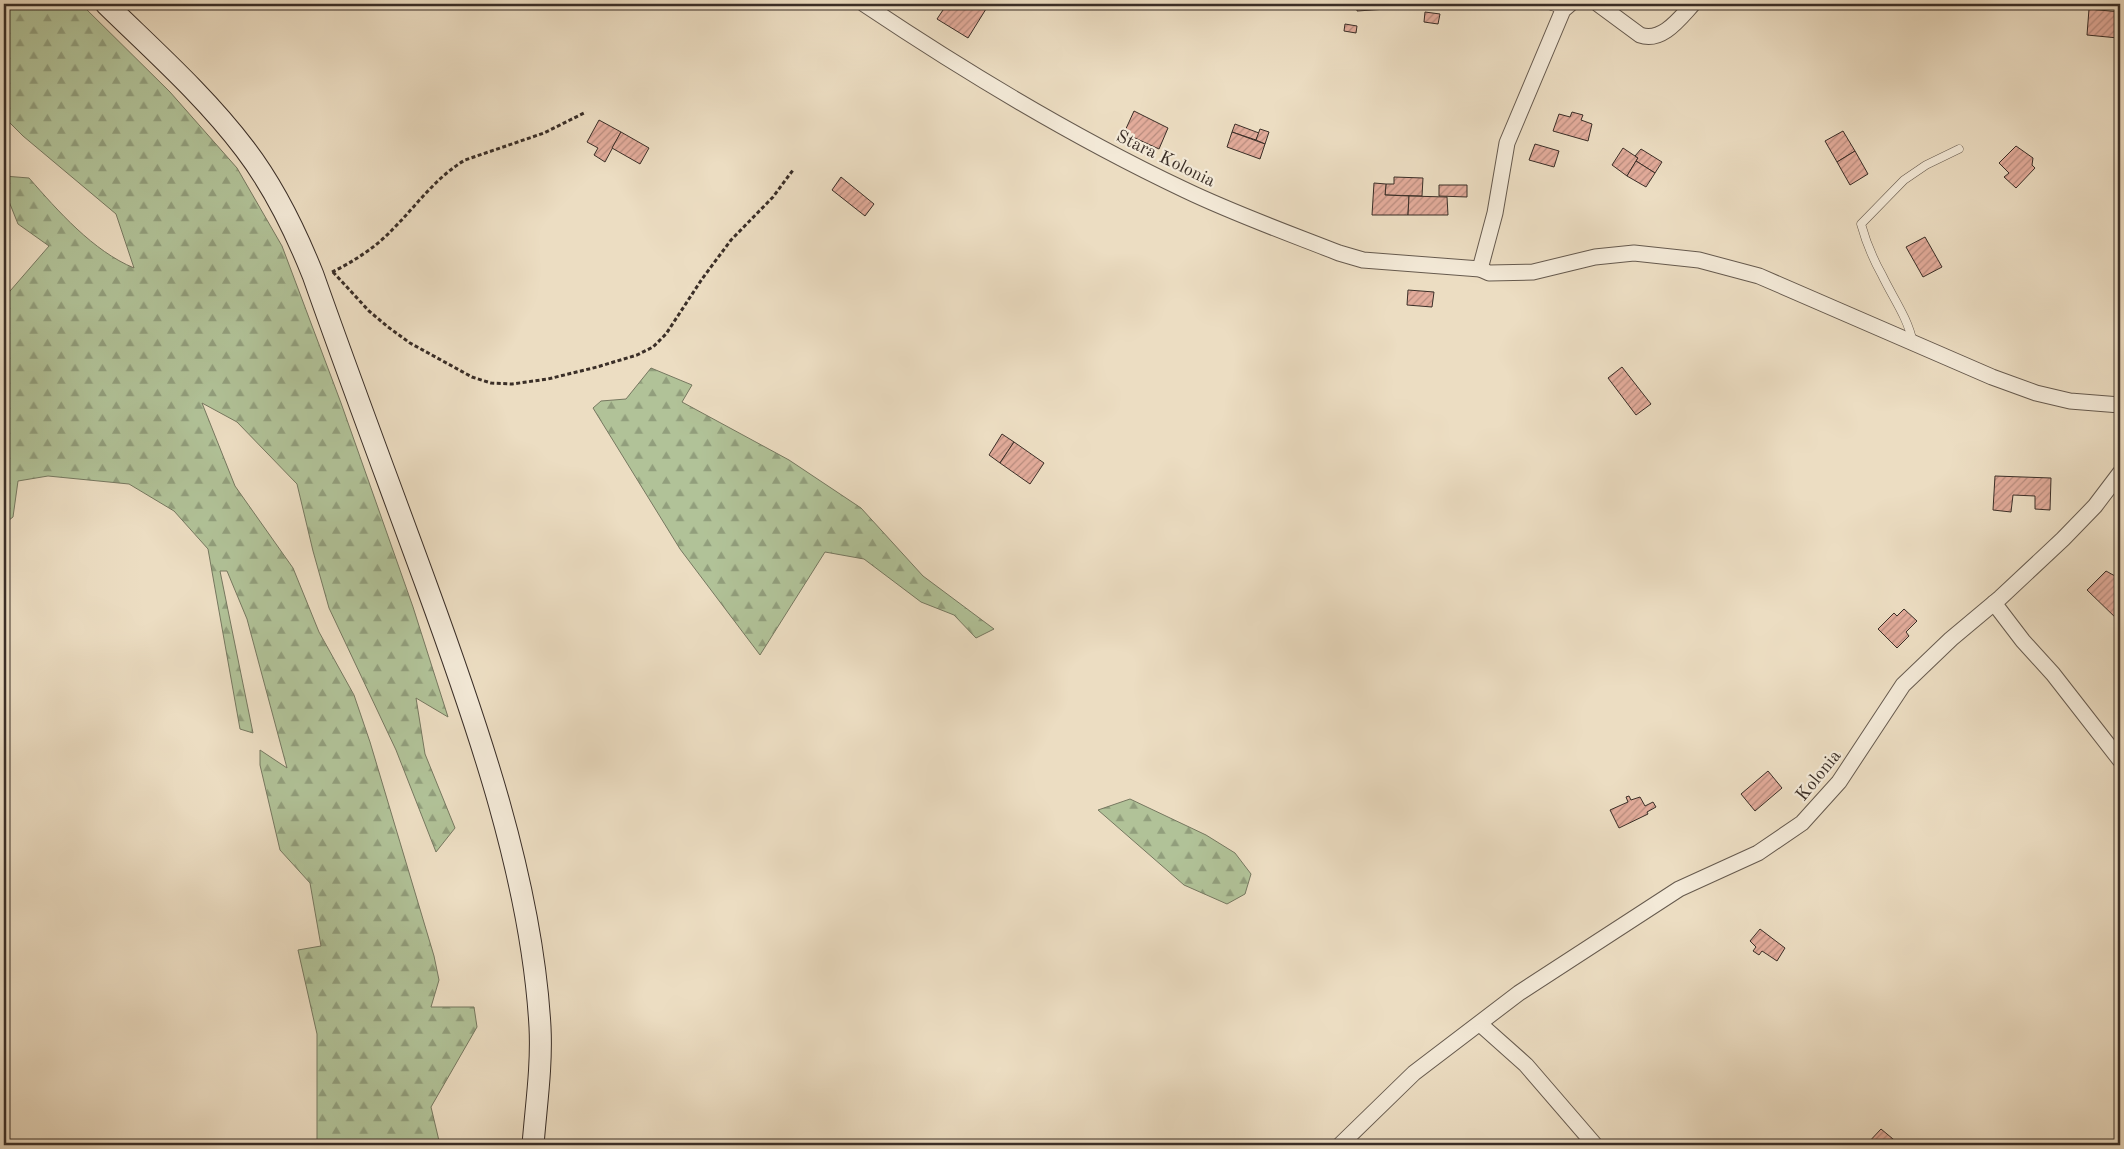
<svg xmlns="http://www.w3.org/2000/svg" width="2124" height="1149" viewBox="0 0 2124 1149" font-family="'Old Standard TT',serif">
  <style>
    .forest { fill: url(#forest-firs); stroke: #767860 }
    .building { fill: url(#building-hatch); stroke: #3a2e27 }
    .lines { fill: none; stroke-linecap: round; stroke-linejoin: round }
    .service-casing { stroke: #665a4e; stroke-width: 9 }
    .minor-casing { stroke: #665a4e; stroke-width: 17 }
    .secondary-casing { stroke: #3a2e27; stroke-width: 23 }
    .path { stroke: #3a2e27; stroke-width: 3; stroke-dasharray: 4 2.5; stroke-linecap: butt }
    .service { stroke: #f3e9d7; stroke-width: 8 }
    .minor { stroke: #f3e9d7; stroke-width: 15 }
    .secondary { stroke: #f3e9d7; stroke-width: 21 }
    .labels { text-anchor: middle; stroke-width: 4.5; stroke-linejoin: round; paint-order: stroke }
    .street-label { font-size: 18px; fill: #3a2e27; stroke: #f3e9d7 }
  </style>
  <defs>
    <pattern id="forest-firs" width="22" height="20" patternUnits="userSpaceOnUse" patternTransform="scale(1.25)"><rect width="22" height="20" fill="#b1c298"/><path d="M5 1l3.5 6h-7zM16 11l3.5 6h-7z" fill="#919e7c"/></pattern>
    <pattern id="building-hatch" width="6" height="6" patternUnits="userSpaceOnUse" patternTransform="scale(1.25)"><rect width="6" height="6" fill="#e2ab9a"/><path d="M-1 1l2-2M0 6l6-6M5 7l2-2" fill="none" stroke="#b88c7e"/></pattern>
  </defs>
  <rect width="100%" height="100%" fill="#ecddc2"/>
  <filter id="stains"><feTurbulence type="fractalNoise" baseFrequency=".004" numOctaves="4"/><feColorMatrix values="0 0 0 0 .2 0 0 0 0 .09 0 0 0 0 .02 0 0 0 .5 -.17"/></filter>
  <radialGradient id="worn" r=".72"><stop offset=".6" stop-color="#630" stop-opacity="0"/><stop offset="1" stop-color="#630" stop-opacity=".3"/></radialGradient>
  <g class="forest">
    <path d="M4,4H81L170,92L237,168L282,246L341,403L413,607L448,717L416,698L425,754L455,828L436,852L396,750L329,608L313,551L297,484L237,422L202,403L235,486L293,568L319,632L354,695L370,742L434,956L439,980L431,1007H474L477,1027L431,1107L440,1145H317V1034L298,950L321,946L310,883L280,850L260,765V750L287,768L247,619L227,571H220L253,733L240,729L208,549L174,511L129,484L48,476L18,481L13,517L4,524V298L49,246L18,224L4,189V176L29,178C58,211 93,251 134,268L116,214L23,136L4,117Z"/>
    <path d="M651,368L692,385L682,402L789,460L861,508L923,576L994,629L976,638L954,615L921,602L864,559L825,552L760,655L680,549L593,408L601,401L626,399Z"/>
    <path d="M1130,799L1206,835L1235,853L1251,874L1245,894L1227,904L1184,885L1098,810Z"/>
  </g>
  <g class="building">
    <path d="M947,4H977L986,9L968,38L937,19Z"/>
    <path d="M1357,4H1386L1387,9L1357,11Z"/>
    <path d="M2089,9L2120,12L2118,38L2087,35Z"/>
    <path d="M1425,12L1440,14L1438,24L1424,22Z"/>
    <path d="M1345,24L1357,26L1356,33L1344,31Z"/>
    <path d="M1134,111L1168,128L1159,149L1124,133Z"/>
    <path d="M1572,112L1583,115L1581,120L1592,124L1588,141L1553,131L1559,114L1570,117Z"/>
    <path d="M599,120L621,132L605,162L594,155L598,148L587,142Z"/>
    <path d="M1235,124L1259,133L1256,140L1232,132Z"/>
    <path d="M1260,129L1269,132L1265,144L1256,140Z"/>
    <path d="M1843,131L1855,151L1837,162L1825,141Z"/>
    <path d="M621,132L649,148L640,164L612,148Z"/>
    <path d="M1232,132L1265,144L1260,159L1227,147Z"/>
    <path d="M1535,144L1559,151L1554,167L1529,160Z"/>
    <path d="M2016,146L2033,158L2032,165L2035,168L2016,188L2004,177L2009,173L1999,163Z"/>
    <path d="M1623,148L1638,158L1627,176L1612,165Z"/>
    <path d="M1641,149L1662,162L1655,173L1636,161L1638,158L1635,156Z"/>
    <path d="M1855,151L1868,174L1850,185L1837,162Z"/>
    <path d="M1636,161L1655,173L1646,187L1627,176Z"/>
    <path d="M841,177L874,204L865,216L832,190Z"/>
    <path d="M1394,177L1423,178L1422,196L1385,195L1386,184H1394Z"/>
    <path d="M1374,183L1386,184L1385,195L1409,196L1408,215H1372Z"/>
    <path d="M1439,185H1467V197L1439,196Z"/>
    <path d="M1409,196L1447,197L1448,215H1408Z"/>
    <path d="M1925,237L1942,267L1923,277L1906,247Z"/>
    <path d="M1408,290L1434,292L1432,307L1407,305Z"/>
    <path d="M1622,367L1651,404L1636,415L1608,378Z"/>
    <path d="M1002,434L1014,442L1000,463L989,455Z"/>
    <path d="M1014,442L1044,463L1030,484L1000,463Z"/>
    <path d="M1995,476L2051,478L2050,510L2035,509V496L2013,495L2011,512L1993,510Z"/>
    <path d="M2106,571L2115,576L2118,572L2120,574V618L2118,620L2087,590Z"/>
    <path d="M1904,609L1917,621L1906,632L1909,636L1897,648L1878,629L1894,613L1897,616Z"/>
    <path d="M1768,771L1782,788L1755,811L1741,794Z"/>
    <path d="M1629,796L1631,800L1640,797L1645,806L1653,802L1656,807L1647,812L1648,814L1619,828L1610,810L1628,802L1626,797Z"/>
    <path d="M1760,929L1785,948L1777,961L1762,951L1759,955L1753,951L1756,947L1750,941Z"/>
    <path d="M1881,1129L1899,1144L1898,1145H1866Z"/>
  </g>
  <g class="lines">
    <defs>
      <g id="service">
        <path d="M1545,4L1563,10"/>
        <path d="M1913,343C1908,318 1893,298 1882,275C1873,259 1866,242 1861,224L1904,180L1926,165L1959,149"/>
      </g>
      <g id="minor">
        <path d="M864,4C967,73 1073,137 1185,190C1235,214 1288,233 1339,253L1363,260L1480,269L1489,273L1533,272L1595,257L1634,253L1699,260L1759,276L1992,377L2036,393L2070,401L2120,405"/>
        <path d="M1598,4L1640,35C1662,43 1680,18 1693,4"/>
        <path d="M1480,269L1495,213L1507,143L1563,10L1570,4"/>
        <path d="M1994,603L2023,641L2053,674L2120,760"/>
        <path d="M1480,1024L1526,1065L1595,1145"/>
        <path d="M1340,1145L1414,1073L1519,993L1679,889L1758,853L1802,823L1839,782L1903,685L1951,639L2000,598L2063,539L2095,506L2120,473"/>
      </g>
      <path id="secondary" d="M106,4C153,50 205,96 245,149C274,187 295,230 313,275C350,380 389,483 427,587C477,724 532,881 540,1027C542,1067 536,1106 533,1145"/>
    </defs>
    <use href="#service" class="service-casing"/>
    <use href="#minor" class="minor-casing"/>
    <use href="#secondary" class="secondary-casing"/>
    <g class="path">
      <path d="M332,272C353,262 376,247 392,230C417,205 435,178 465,160L544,133L586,112"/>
      <path d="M333,272L369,311L388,327L410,343L472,377L491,383L512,384L548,379L597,367L637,355L653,347L666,334L702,279L731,240L773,197L793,170"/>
    </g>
    <use href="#service" class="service"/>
    <use href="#minor" class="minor"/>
    <use href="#secondary" class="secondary"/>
  </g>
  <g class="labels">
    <g class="street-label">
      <text transform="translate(1166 158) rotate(26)" y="6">Stara Kolonia</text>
      <text transform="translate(1818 775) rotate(-51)" y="6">Kolonia</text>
    </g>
  </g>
  <rect width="2124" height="1149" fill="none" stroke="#ecddc2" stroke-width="20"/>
  <rect x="5" y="5" width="2114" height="1139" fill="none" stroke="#3a2e27" stroke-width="2.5"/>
  <rect x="10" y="10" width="2104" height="1129" fill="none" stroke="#3a2e27"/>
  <rect width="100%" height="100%" filter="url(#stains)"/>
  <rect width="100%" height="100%" fill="url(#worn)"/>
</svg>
